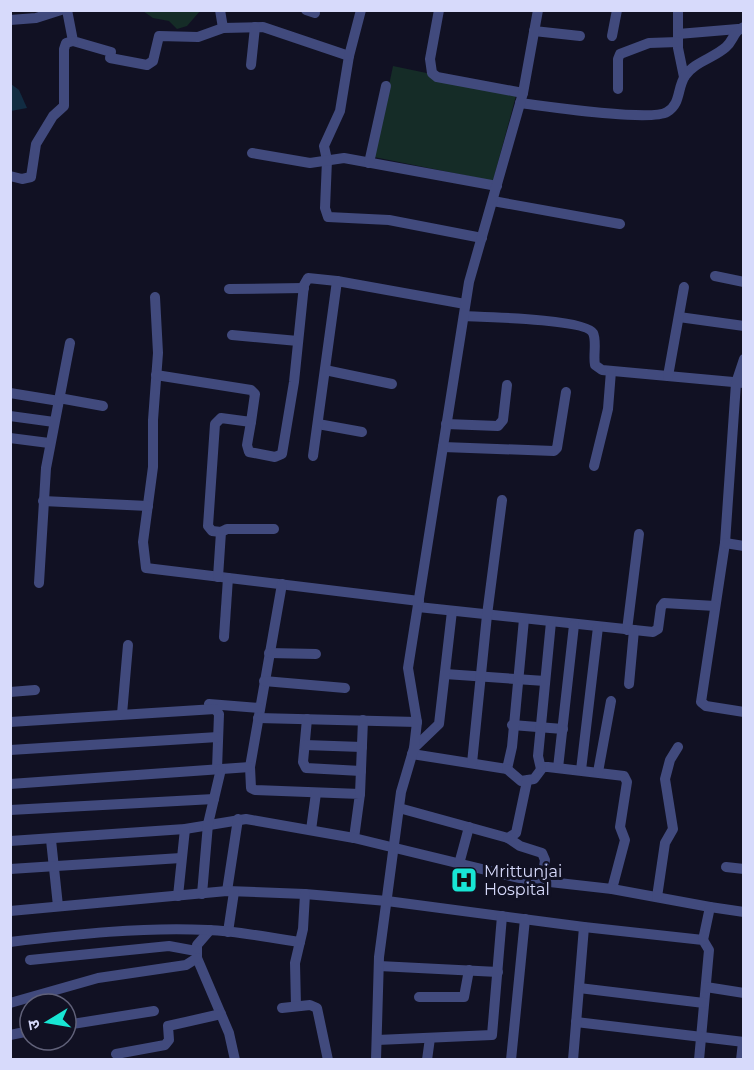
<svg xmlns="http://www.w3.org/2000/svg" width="754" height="1070" viewBox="0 0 754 1070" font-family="Montserrat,'Noto Sans Devanagari',sans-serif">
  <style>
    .green { fill: #152c27 }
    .water { fill: #112c42 }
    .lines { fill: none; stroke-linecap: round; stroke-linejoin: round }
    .minor { stroke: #414a7d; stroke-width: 10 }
    .labels { text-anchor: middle; stroke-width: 6; stroke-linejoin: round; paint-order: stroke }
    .poi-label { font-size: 16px; fill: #d7dafb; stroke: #111123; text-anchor: start }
  </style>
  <rect width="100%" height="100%" fill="#111123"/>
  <g class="green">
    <path d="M143,11H200L187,26L177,29L169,21L153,18Z"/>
    <path d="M393,66L517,92L493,181L374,157Z"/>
  </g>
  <path class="water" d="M11,84L19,90L27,108L11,111Z"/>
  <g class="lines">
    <g class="minor">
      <path d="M67,10L73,41L111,52L110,58L147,65L153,61L159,36L198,37L223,28"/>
      <path d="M220,10L223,28L263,27L349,56L340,111L324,146L327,160L325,208L328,217L389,220L482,238"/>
      <path d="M306,10L315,13"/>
      <path d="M439,10L430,59L432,73L437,77L523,93"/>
      <path d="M678,10V48L684,77"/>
      <path d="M10,20L36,18L61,10"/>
      <path d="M534,31L580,36"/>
      <path d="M678,34L738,29"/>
      <path d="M612,36L617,10"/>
      <path d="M349,56L361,10"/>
      <path d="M251,65L255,27"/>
      <path d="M618,89V59L620,54L649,43L678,42"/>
      <path d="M520,103C545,106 650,122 667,112C681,104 677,88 685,76C694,62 714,58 726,47C734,40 733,31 744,27"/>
      <path d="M252,153L310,163L344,158L497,186"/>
      <path d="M369,163L386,86"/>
      <path d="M10,176L22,179L31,177L36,144L53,116L64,106V49L66,43L73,41"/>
      <path d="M493,201L620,224"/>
      <path d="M715,276L744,282"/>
      <path d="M229,289L304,288"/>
      <path d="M155,297L158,353L153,420V467L143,542L146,568L419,601"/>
      <path d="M464,316C482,317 586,319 593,333C597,341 593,356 595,365L602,370L744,383"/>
      <path d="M679,317L744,326"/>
      <path d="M232,335L298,341"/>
      <path d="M744,359L736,383L725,543L701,702L706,706L744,712"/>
      <path d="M325,370L392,384"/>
      <path d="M156,375L251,390L255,394L251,422L221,418L215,424L208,526L212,531L221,532"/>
      <path d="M668,376L684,287"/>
      <path d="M10,393L59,401"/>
      <path d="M59,398L103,406"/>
      <path d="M10,416L54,422"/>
      <path d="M251,422L247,445L249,452L275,457L282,454L294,382L304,285L308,278L337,281"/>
      <path d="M318,424L362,432"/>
      <path d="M446,424L498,426L503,420L507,385"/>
      <path d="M10,438L49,443"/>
      <path d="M443,447L554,451L557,448L566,392"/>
      <path d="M313,456L337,281L465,304"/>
      <path d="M594,466L608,409L611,371"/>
      <path d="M43,501L148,506"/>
      <path d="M725,543L744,546"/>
      <path d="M218,577L221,532L227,529H274"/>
      <path d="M39,583L46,468L70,343"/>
      <path d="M282,584L250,767L251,788L255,790L360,794L354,838"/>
      <path d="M418,607L653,632L658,629L661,607L664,603L715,606"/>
      <path d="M627,630L639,534"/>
      <path d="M224,637L228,578"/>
      <path d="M269,653L316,654"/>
      <path d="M445,674L545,681"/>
      <path d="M264,681L345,688"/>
      <path d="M629,684L634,630"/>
      <path d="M10,692L35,690"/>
      <path d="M209,704L260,708"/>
      <path d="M122,714L128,645"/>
      <path d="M258,718L417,722"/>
      <path d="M307,719L303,762L306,768L361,771"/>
      <path d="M10,722L215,709L219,714L217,769"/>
      <path d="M512,725L563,729"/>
      <path d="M305,745L362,747"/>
      <path d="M414,748L439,724L452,611"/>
      <path d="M10,750L218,737"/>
      <path d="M412,754L507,769L512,747L524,619"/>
      <path d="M472,763L487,615L502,500"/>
      <path d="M558,768L574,625"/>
      <path d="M507,769L521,781L534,779L543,767H548L624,776L627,782L620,827L625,840L612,889"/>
      <path d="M541,769L538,756L551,622"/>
      <path d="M581,770L598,627"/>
      <path d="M598,772L611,701"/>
      <path d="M10,784L250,767"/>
      <path d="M360,794L363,720"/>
      <path d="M399,808L508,838L516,833L527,781"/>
      <path d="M10,810L214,799"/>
      <path d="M311,830L316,793"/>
      <path d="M508,838L520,846L542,853L545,860L542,881"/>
      <path d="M51,840L58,906"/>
      <path d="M10,841L185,829L246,819L354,838L523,879L612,889L710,907"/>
      <path d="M459,864L469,827"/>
      <path d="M726,867L744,869"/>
      <path d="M10,869L181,858"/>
      <path d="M227,891L238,819"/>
      <path d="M202,894L208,824L221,769"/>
      <path d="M178,896L185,829"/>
      <path d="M657,897L665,843L673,829L665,779L670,760L678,747"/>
      <path d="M10,911L227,891L305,894L387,901L584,927L703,940L709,950L699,1060"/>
      <path d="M210,930L197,945V958L229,1033L235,1060"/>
      <path d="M228,932L234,892"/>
      <path d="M703,940L710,907L744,912"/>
      <path d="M10,942C76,934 142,927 208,930C239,931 270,938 300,942"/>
      <path d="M30,960L169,946L196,951"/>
      <path d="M379,966L498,972"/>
      <path d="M706,987L744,993"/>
      <path d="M579,988L704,1003"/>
      <path d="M419,997H464L469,970"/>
      <path d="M10,1003L98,978L186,965L197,958"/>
      <path d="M296,1006L295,963L303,929L305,894"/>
      <path d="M282,1008L310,1005L317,1008L328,1060"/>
      <path d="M576,1022L744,1042"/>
      <path d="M66,1025L154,1011"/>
      <path d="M10,1035L30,1031"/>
      <path d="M377,1040L492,1035L502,916"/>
      <path d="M116,1054L165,1045L169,1040L168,1026L221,1014"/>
      <path d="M376,1060L379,957L401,792L414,748L417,722L408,668L469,282L523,93L538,10"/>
      <path d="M427,1060L430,1038"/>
      <path d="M511,1060L525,919"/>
      <path d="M573,1060L584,927"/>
      <path d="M741,1060L743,1042"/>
    </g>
  </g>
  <defs>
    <symbol id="hospital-square" viewBox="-11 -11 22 22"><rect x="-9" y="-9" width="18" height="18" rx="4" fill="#18e6d4" stroke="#111123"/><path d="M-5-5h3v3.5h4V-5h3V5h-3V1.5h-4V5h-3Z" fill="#111"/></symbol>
  </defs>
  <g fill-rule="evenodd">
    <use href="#hospital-square" x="449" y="865" width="30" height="30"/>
  </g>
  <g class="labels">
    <g class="poi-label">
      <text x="484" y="877">Mrittunjai<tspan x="484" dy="18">Hospital</tspan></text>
    </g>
  </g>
  <rect width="754" height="1070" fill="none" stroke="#d7dafb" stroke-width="24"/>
  <g transform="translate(48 1022) rotate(259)"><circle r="28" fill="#111123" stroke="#606179" stroke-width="1.5"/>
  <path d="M0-4.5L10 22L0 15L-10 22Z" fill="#18e6d4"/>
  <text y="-9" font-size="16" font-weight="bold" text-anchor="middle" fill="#d7dafb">उ</text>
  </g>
</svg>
